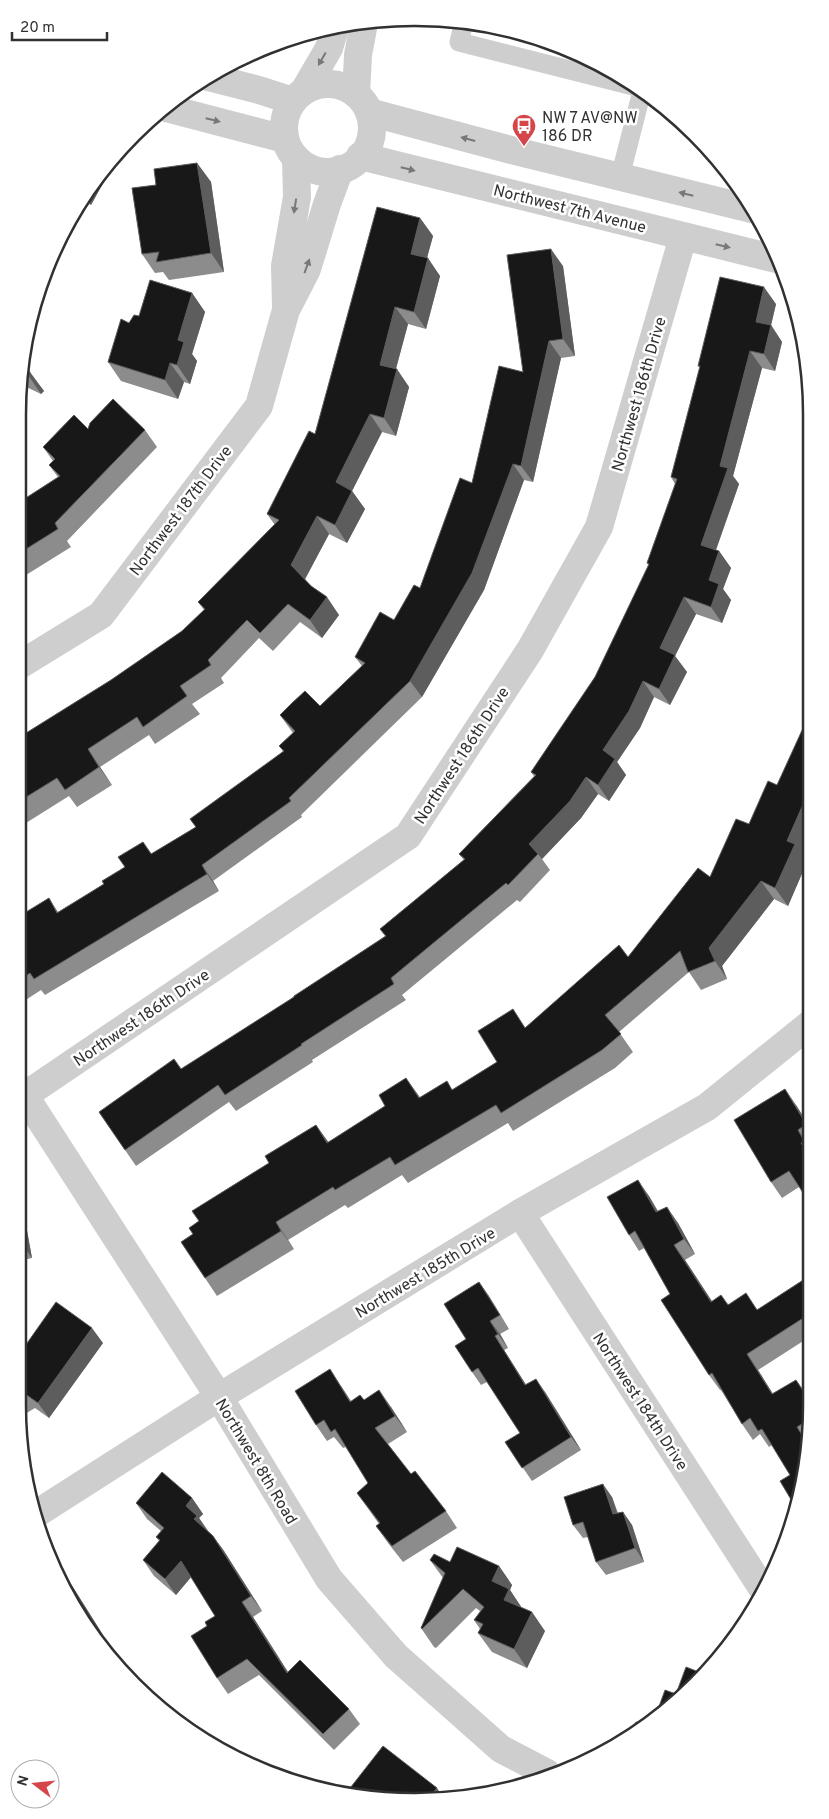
<svg xmlns="http://www.w3.org/2000/svg" width="829" height="1819" viewBox="0 0 829 1819" font-family="Overpass,sans-serif">
  <style>
    .lines { fill: none; stroke-linecap: round; stroke-linejoin: round }
    .service { stroke: #cecece; stroke-width: 19 }
    .minor { stroke: #cecece; stroke-width: 28 }
    .tertiary { stroke: #cecece; stroke-width: 28 }
    .wall { fill: #8c8c8c }
    .shaded-wall { fill: #5d5d5d }
    .building { fill: #181818; stroke: #5d5d5d }
    .oneway { fill: #787878 }
    .labels { text-anchor: middle; stroke-width: 5; stroke-linejoin: round; paint-order: stroke }
    .poi-label { font-size: 16px; fill: #313131; stroke: #fff; text-anchor: start }
    .street-label { font-size: 16px; fill: #313131; stroke: #fff }
    .rim { fill: none; stroke: #313131; stroke-width: 2.5 }
  </style>
  <rect width="100%" height="100%" fill="#fff"/>
  <g class="lines">
    <g class="service">
      <path d="M464,22L459,42L633,86"/>
      <path d="M620,177L642,91"/>
    </g>
    <g class="minor">
      <path d="M304,91L329,48L336,25"/>
      <path d="M356,94L358,55L364,23"/>
      <path d="M286,306L285,266L297,197L296,158"/>
      <path d="M18,666L101,615L259,406L286,310L307,269L327,204L340,169"/>
      <path d="M25,1096L219,1397L329,1579L396,1656L501,1749L547,1773"/>
      <path d="M18,1100L408,836L530,650L599,527L683,237"/>
      <path d="M520,1213L762,1588"/>
      <path d="M36,1514L219,1397L520,1213L707,1107L810,1024"/>
    </g>
    <g class="tertiary">
      <path d="M208,77L259,90L293,101"/>
      <circle cx="328" cy="128" r="44"/>
      <path d="M166,108L285,139"/>
      <path d="M369,112L515,151L751,209"/>
      <path d="M360,156L780,260"/>
    </g>
  </g>
  <g class="wall">
    <path d="M197,163L211,182L224,272L169,280L163,272L155,273L142,254L156,185Z"/>
    <path d="M103,171L107,176L91,205L88,203L73,230L67,227L84,194Z"/>
    <path d="M420,218L433,236L427,258L440,276L426,329L408,324L396,369L409,387L396,436L382,432L352,491L365,509L347,543L329,534L305,579L339,615L322,638L300,622L273,651L259,638L221,678L224,683L192,704L200,714L155,744L149,735L100,767L112,785L77,807L69,796L18,828V738L111,680L182,631L204,610L198,602L275,525L267,514L315,434Z"/>
    <path d="M563,266L575,356L561,358L533,482L524,480L484,590L422,697L301,815L302,817L213,881L219,891L45,995L41,990L18,1005V917L49,898L58,912L104,884L125,867L143,842L152,854L196,827L283,751L279,746L293,733L280,715L320,706L362,666L355,657L394,620L420,588L472,483L523,372Z"/>
    <path d="M192,293L205,312L192,354L197,361L190,384L184,382L178,399L121,381L108,362L129,323L139,316Z"/>
    <path d="M776,304L771,325L782,342L775,371L762,368L733,476L739,484L716,550L719,551L731,568L723,589L731,600L722,623L696,614L675,656L687,672L670,705L654,697L640,728L617,762L626,775L609,801L598,794L581,818L542,859L550,870L520,902L517,900L402,995L406,1000L312,1060L313,1062L236,1111L229,1102L136,1166L99,1112L181,1069L294,997L385,936L380,929L464,860L459,854L534,776L531,772L595,677L649,565L647,563L675,484L671,477L700,368L698,366Z"/>
    <path d="M22,364L44,391L41,394L20,384Z"/>
    <path d="M88,429L145,430L157,447L67,541L71,547L18,580V503L58,477L49,465L53,461L43,447Z"/>
    <path d="M802,854L807,862L788,906L774,899L722,966L727,979L701,990L689,972L619,1032L633,1052L615,1068L513,1131L508,1123L408,1183L402,1175L348,1208L345,1205L288,1240L294,1249L217,1296L205,1278L193,1234L199,1221L316,1125L328,1142L420,1098L453,1089L497,1062L526,1027L628,957L710,877Z"/>
    <path d="M796,1105L811,1129V1144L808,1146L811,1149V1205L799,1187L782,1198L771,1182Z"/>
    <path d="M649,1196L658,1211L678,1223L695,1254L685,1260L712,1301L758,1309L811,1275V1336L758,1370L773,1394L796,1380L811,1402L804,1482L790,1475L772,1445L769,1447L760,1434L753,1440L742,1424L721,1390H720L709,1375L670,1294L644,1248L639,1251L629,1235Z"/>
    <path d="M18,1205L24,1214L32,1258L18,1261Z"/>
    <path d="M479,1282L509,1329L500,1334L508,1348L504,1350L526,1385L545,1392L581,1450L532,1481L505,1442L520,1433L487,1382L481,1385L472,1372L466,1339Z"/>
    <path d="M103,1343L49,1418L35,1408L20,1417L18,1404V1356Z"/>
    <path d="M341,1386L351,1401L364,1400L391,1407L407,1432L388,1444L411,1474L446,1511L457,1528L403,1562L388,1543L376,1526L379,1524L357,1493L368,1483L346,1447L343,1448L334,1437L327,1441L316,1425Z"/>
    <path d="M612,1497L618,1513L623,1512L632,1525L644,1562L606,1575L596,1562L588,1537L583,1538L573,1525Z"/>
    <path d="M192,1498L203,1514L199,1518L208,1531L213,1536L224,1551L262,1611L253,1617L288,1672L349,1709L360,1724L334,1750L259,1675L228,1694L217,1678L207,1626L215,1616L191,1577L176,1595L154,1576L143,1560L159,1541L156,1537L161,1531L147,1519L136,1503Z"/>
    <path d="M430,1560L499,1566L512,1585L510,1590L521,1607L545,1631L527,1668L492,1652L478,1633L480,1629L474,1620L480,1611L476,1608L436,1648L434,1647L421,1628L443,1578Z"/>
    <path d="M64,1574L76,1592L103,1635L96,1639L71,1603Z"/>
  </g>
  <g class="shaded-wall">
    <path d="M197,163L211,182L224,272L211,253Z"/>
    <path d="M103,171L107,176L91,205L84,195Z"/>
    <path d="M83,197L88,203L73,230L68,224Z"/>
    <path d="M420,218L433,236L423,272L411,254Z"/>
    <path d="M551,249L563,266L575,356L563,339Z"/>
    <path d="M428,258L440,276L426,329L414,312Z"/>
    <path d="M764,287L776,304L768,338L756,322Z"/>
    <path d="M39,290L41,292L35,304Z"/>
    <path d="M192,293L205,312L192,354L197,361L190,384L177,365L178,340Z"/>
    <path d="M395,307L408,324L392,383L380,365Z"/>
    <path d="M771,325L782,342L775,371L764,354Z"/>
    <path d="M549,341L561,358L533,482L521,466Z"/>
    <path d="M750,351L762,368L733,476L739,484L712,561L701,545L720,466Z"/>
    <path d="M170,363L184,382L178,399L165,380Z"/>
    <path d="M397,369L409,387L396,436L384,418Z"/>
    <path d="M30,372L44,391L41,394L28,375Z"/>
    <path d="M370,414L382,432L352,491L365,509L347,543L335,525L336,482Z"/>
    <path d="M513,464L524,480L484,590L422,697L410,681Z"/>
    <path d="M317,516L329,534L303,583L291,565Z"/>
    <path d="M719,551L731,568L723,589L731,600L722,623L711,607L709,580Z"/>
    <path d="M327,597L339,615L322,638L310,620Z"/>
    <path d="M684,597L696,614L675,656L687,672L670,705L659,689L660,648Z"/>
    <path d="M643,681L654,697L640,728L617,762L626,775L609,801L598,785L603,750Z"/>
    <path d="M88,749L112,785L99,767Z"/>
    <path d="M586,777L598,794L581,818L542,859L538,854L529,844Z"/>
    <path d="M809,791L810,836L802,854L807,862L788,906L775,888L787,841Z"/>
    <path d="M202,865L213,881L219,891L207,874Z"/>
    <path d="M761,881L774,899L722,966L727,979L715,961L709,948Z"/>
    <path d="M406,1078L419,1096L431,1116L419,1098Z"/>
    <path d="M785,1089L796,1105L811,1129V1131Z"/>
    <path d="M316,1125L329,1143H327Z"/>
    <path d="M798,1130L808,1146L811,1150L804,1141Z"/>
    <path d="M801,1143L811,1157V1160Z"/>
    <path d="M638,1180L649,1196L667,1228L656,1212Z"/>
    <path d="M18,1205L24,1214L32,1258L20,1241L18,1226Z"/>
    <path d="M667,1207L678,1223L695,1254L684,1239Z"/>
    <path d="M276,1222L294,1249L281,1231Z"/>
    <path d="M674,1245L685,1260L722,1317L711,1302Z"/>
    <path d="M479,1282L489,1296L509,1329L500,1315Z"/>
    <path d="M490,1321L500,1334L508,1348L498,1334Z"/>
    <path d="M92,1328L103,1343L49,1418L38,1403Z"/>
    <path d="M495,1336L504,1350L535,1399L525,1385Z"/>
    <path d="M747,1354L758,1370L783,1410L772,1394Z"/>
    <path d="M330,1369L341,1386L361,1418L350,1402Z"/>
    <path d="M536,1379L545,1392L581,1450L571,1437Z"/>
    <path d="M796,1380L807,1395L811,1402L812,1405Z"/>
    <path d="M379,1390L391,1407L407,1432L395,1416Z"/>
    <path d="M603,1484L612,1497L622,1528L613,1514Z"/>
    <path d="M192,1498L203,1514L199,1518L208,1531L205,1535L186,1506Z"/>
    <path d="M623,1512L632,1525L644,1562L635,1548Z"/>
    <path d="M213,1536L224,1551L262,1611L251,1596Z"/>
    <path d="M181,1561L192,1576L176,1595L165,1579Z"/>
    <path d="M499,1566L512,1585L510,1590L522,1608L517,1618L492,1581Z"/>
    <path d="M64,1574L76,1592L103,1635L90,1617Z"/>
    <path d="M242,1602L253,1617L298,1688L287,1673Z"/>
    <path d="M532,1612L545,1631L527,1668L514,1649Z"/>
    <path d="M437,1788L444,1799L427,1800Z"/>
  </g>
  <g class="building">
    <path d="M197,163L211,253L156,262L159,252L142,254L132,188L156,185L154,169Z"/>
    <path d="M377,207L420,218L411,254L428,258L414,312L395,307L380,365L397,369L384,418L370,414L336,482L352,491L335,525L317,516L291,565L311,586L327,597L310,620L288,604L260,633L247,620L208,660L211,665L180,686L187,696L143,727L137,717L88,749L99,767L65,790L57,778L18,802V738L111,680L182,631L205,609L198,602L279,520L267,514L309,431L315,434Z"/>
    <path d="M551,249L563,339L549,341L521,466L513,464L472,573L410,681L289,798L291,801L202,865L207,874L34,979L30,973L18,981V917L49,898L57,913L104,884L102,881L125,867L118,857L143,842L151,854L196,827L190,819L284,751L279,746L295,731L280,715L292,703L305,691L320,706L365,663L355,657L380,612L394,620L414,585L420,588L460,478L472,483L499,366L523,372L507,255Z"/>
    <path d="M720,277L764,287L756,322L771,325L764,354L750,351L720,466L728,468L701,545L719,551L709,580L719,584L711,607L684,597L660,648L675,655L659,689L643,681L629,711L603,750L615,759L598,785L586,777L570,801L529,844L538,854L508,885L506,883L391,978L394,984L301,1044L302,1045L225,1095L218,1085L125,1150L99,1112L174,1059L181,1069L294,997V996L386,936L380,929L465,859L459,854L536,775L531,772L595,677L649,564L647,563L677,479L671,477L700,366H698Z"/>
    <path d="M150,280L192,293L178,340L184,342L177,365L170,363L165,380L108,362L121,319L129,323L134,315L139,316Z"/>
    <path d="M22,364L30,372L28,375L22,372Z"/>
    <path d="M113,399L145,430L55,523L58,529L18,554V503L60,476L49,465L55,459L43,447L74,415L88,429L90,423Z"/>
    <path d="M809,715V791L787,841L795,844L775,888L761,881L709,948L715,961L688,972L680,951L605,1015L621,1034L602,1050L501,1113L496,1105L395,1165L390,1157L335,1190L333,1187L276,1222L281,1231L205,1278L181,1242L193,1234L189,1228L199,1221L192,1211L269,1163L265,1156L316,1125L327,1143L385,1106L379,1095L406,1078L419,1098L447,1081L452,1090L497,1062L478,1031L513,1009L525,1028L619,945L628,957L698,868L710,877L736,819L749,824L768,781L777,785Z"/>
    <path d="M785,1089L806,1124L798,1130L804,1141L801,1143L811,1160V1205L789,1171L771,1182L734,1120Z"/>
    <path d="M638,1180L656,1212L667,1207L684,1239L674,1245L711,1302L721,1295L728,1305L746,1293L757,1310L811,1275V1313L747,1354L772,1394L796,1380L812,1405L810,1419L797,1427L808,1445L804,1482L796,1508L780,1481L790,1475L762,1429L758,1431L750,1418L742,1424L712,1373L709,1375L661,1300L670,1294L635,1231L629,1235L607,1197Z"/>
    <path d="M18,1226L20,1241H18Z"/>
    <path d="M811,1251V1269L803,1256Z"/>
    <path d="M479,1282L500,1315L490,1321L498,1334L495,1336L525,1385L536,1379L571,1437L522,1468L505,1442L520,1433L478,1368L472,1372L455,1346L466,1339L444,1304Z"/>
    <path d="M56,1302L92,1328L38,1403L24,1393L18,1397V1356Z"/>
    <path d="M330,1369L350,1402L360,1395L364,1400L379,1390L395,1416L375,1428L411,1474L415,1471L446,1511L392,1546L376,1526L380,1523L357,1493L368,1483L335,1429L331,1432L324,1420L316,1425L295,1391Z"/>
    <path d="M162,1472L192,1498L186,1506L197,1516L194,1519L213,1536L251,1596L242,1602L287,1673L300,1660L349,1709L323,1734L247,1659L217,1678L191,1636L207,1626L205,1622L215,1616L181,1561L165,1579L143,1560L160,1540L156,1537L164,1528L136,1503Z"/>
    <path d="M603,1484L613,1514L623,1512L635,1548L596,1562L583,1522L573,1525L564,1497Z"/>
    <path d="M457,1547L499,1566L492,1581L509,1589L504,1600L532,1612L514,1649L478,1633L483,1624L474,1620L484,1607L463,1589L422,1629L421,1628L445,1573L430,1560L434,1554L450,1562Z"/>
    <path d="M64,1574L90,1617L84,1621L71,1603L59,1577Z"/>
    <path d="M686,1667L704,1674L657,1712L665,1690L676,1694Z"/>
    <path d="M636,1722L642,1724L633,1732Z"/>
    <path d="M383,1746L437,1788L427,1800L414,1802L351,1795L347,1792Z"/>
  </g>
  <defs><path id="oneway-solid" d="M-6-.8H1V-3.2L6.5 0L1 3.2V.8H-6Z" transform="scale(1.25)"/></defs>
  <g class="oneway">
    <use href="#oneway-solid" transform="translate(322 59) rotate(120)"/>
    <use href="#oneway-solid" transform="translate(213 120) rotate(14)"/>
    <use href="#oneway-solid" transform="translate(468 139) rotate(-165)"/>
    <use href="#oneway-solid" transform="translate(408 169) rotate(14)"/>
    <use href="#oneway-solid" transform="translate(686 194) rotate(-166)"/>
    <use href="#oneway-solid" transform="translate(295 206) rotate(99)"/>
    <use href="#oneway-solid" transform="translate(723 246) rotate(13)"/>
    <use href="#oneway-solid" transform="translate(307 266) rotate(-70)"/>
  </g>
  <defs>
    <symbol id="bus-pin" viewBox="-11 -11 22 30"><path d="M0 17L-7.5 6A9.5 9.5 0 1 1 7.5 6Z" fill="#d54549" stroke="#fff"/><path d="M-5-6H5V4H4V6H2V4H-2V6H-4V4H-5ZM-3.5-4V0h7V-4ZM-3.5 1.2v1.5H-2V1.2ZM2 1.2v1.5H3.5V1.2Z" fill="#fff"/></symbol>
  </defs>
  <g fill-rule="evenodd">
    <use href="#bus-pin" x="510" y="112" width="28" height="38"/>
  </g>
  <g class="labels">
    <g class="poi-label">
      <text x="542" y="123">NW 7 AV@NW<tspan x="542" dy="18">186 DR</tspan></text>
    </g>
    <g class="street-label">
      <text transform="translate(570 208) rotate(14)" y="6">Northwest 7th Avenue</text>
      <text transform="translate(638 394) rotate(-74)" y="6">Northwest 186th Drive</text>
      <text transform="translate(180 510) rotate(-53)" y="6">Northwest 187th Drive</text>
      <text transform="translate(461 755) rotate(-57)" y="6">Northwest 186th Drive</text>
      <text transform="translate(141 1017) rotate(-34)" y="6">Northwest 186th Drive</text>
      <text transform="translate(425 1272) rotate(-31)" y="6">Northwest 185th Drive</text>
      <text transform="translate(641 1401) rotate(57)" y="6">Northwest 184th Drive</text>
      <text transform="translate(257 1461) rotate(59)" y="6">Northwest 8th Road</text>
    </g>
  </g>
  <path d="M0 0H829V1819H0ZM414 26H415A388 388 0 0 1 803 414V1405A388 388 0 0 1 415 1793H414A388 388 0 0 1 26 1405V414A388 388 0 0 1 414 26Z" fill="#fff" fill-rule="evenodd"/>
  <path class="rim" d="M414 26H415A388 388 0 0 1 803 414V1405A388 388 0 0 1 415 1793H414A388 388 0 0 1 26 1405V414A388 388 0 0 1 414 26Z"/>
  <g transform="translate(35 1784) rotate(286)"><circle r="24" fill="#ffffff" stroke="#adadad"/>
  <path d="M0-4L9 19L0 12L-9 19Z" fill="#d54549"/>
  <text y="-8" font-size="14" font-weight="bold" text-anchor="middle" fill="#313131">N</text>
  </g>
  <path d="M12 32v8h95v-8" fill="none" stroke="#313131" stroke-width="2.5"/>
  <text x="20" y="32" font-size="15" fill="#313131" stroke="#ffffff" stroke-width="4" paint-order="stroke">20 m</text>
</svg>
